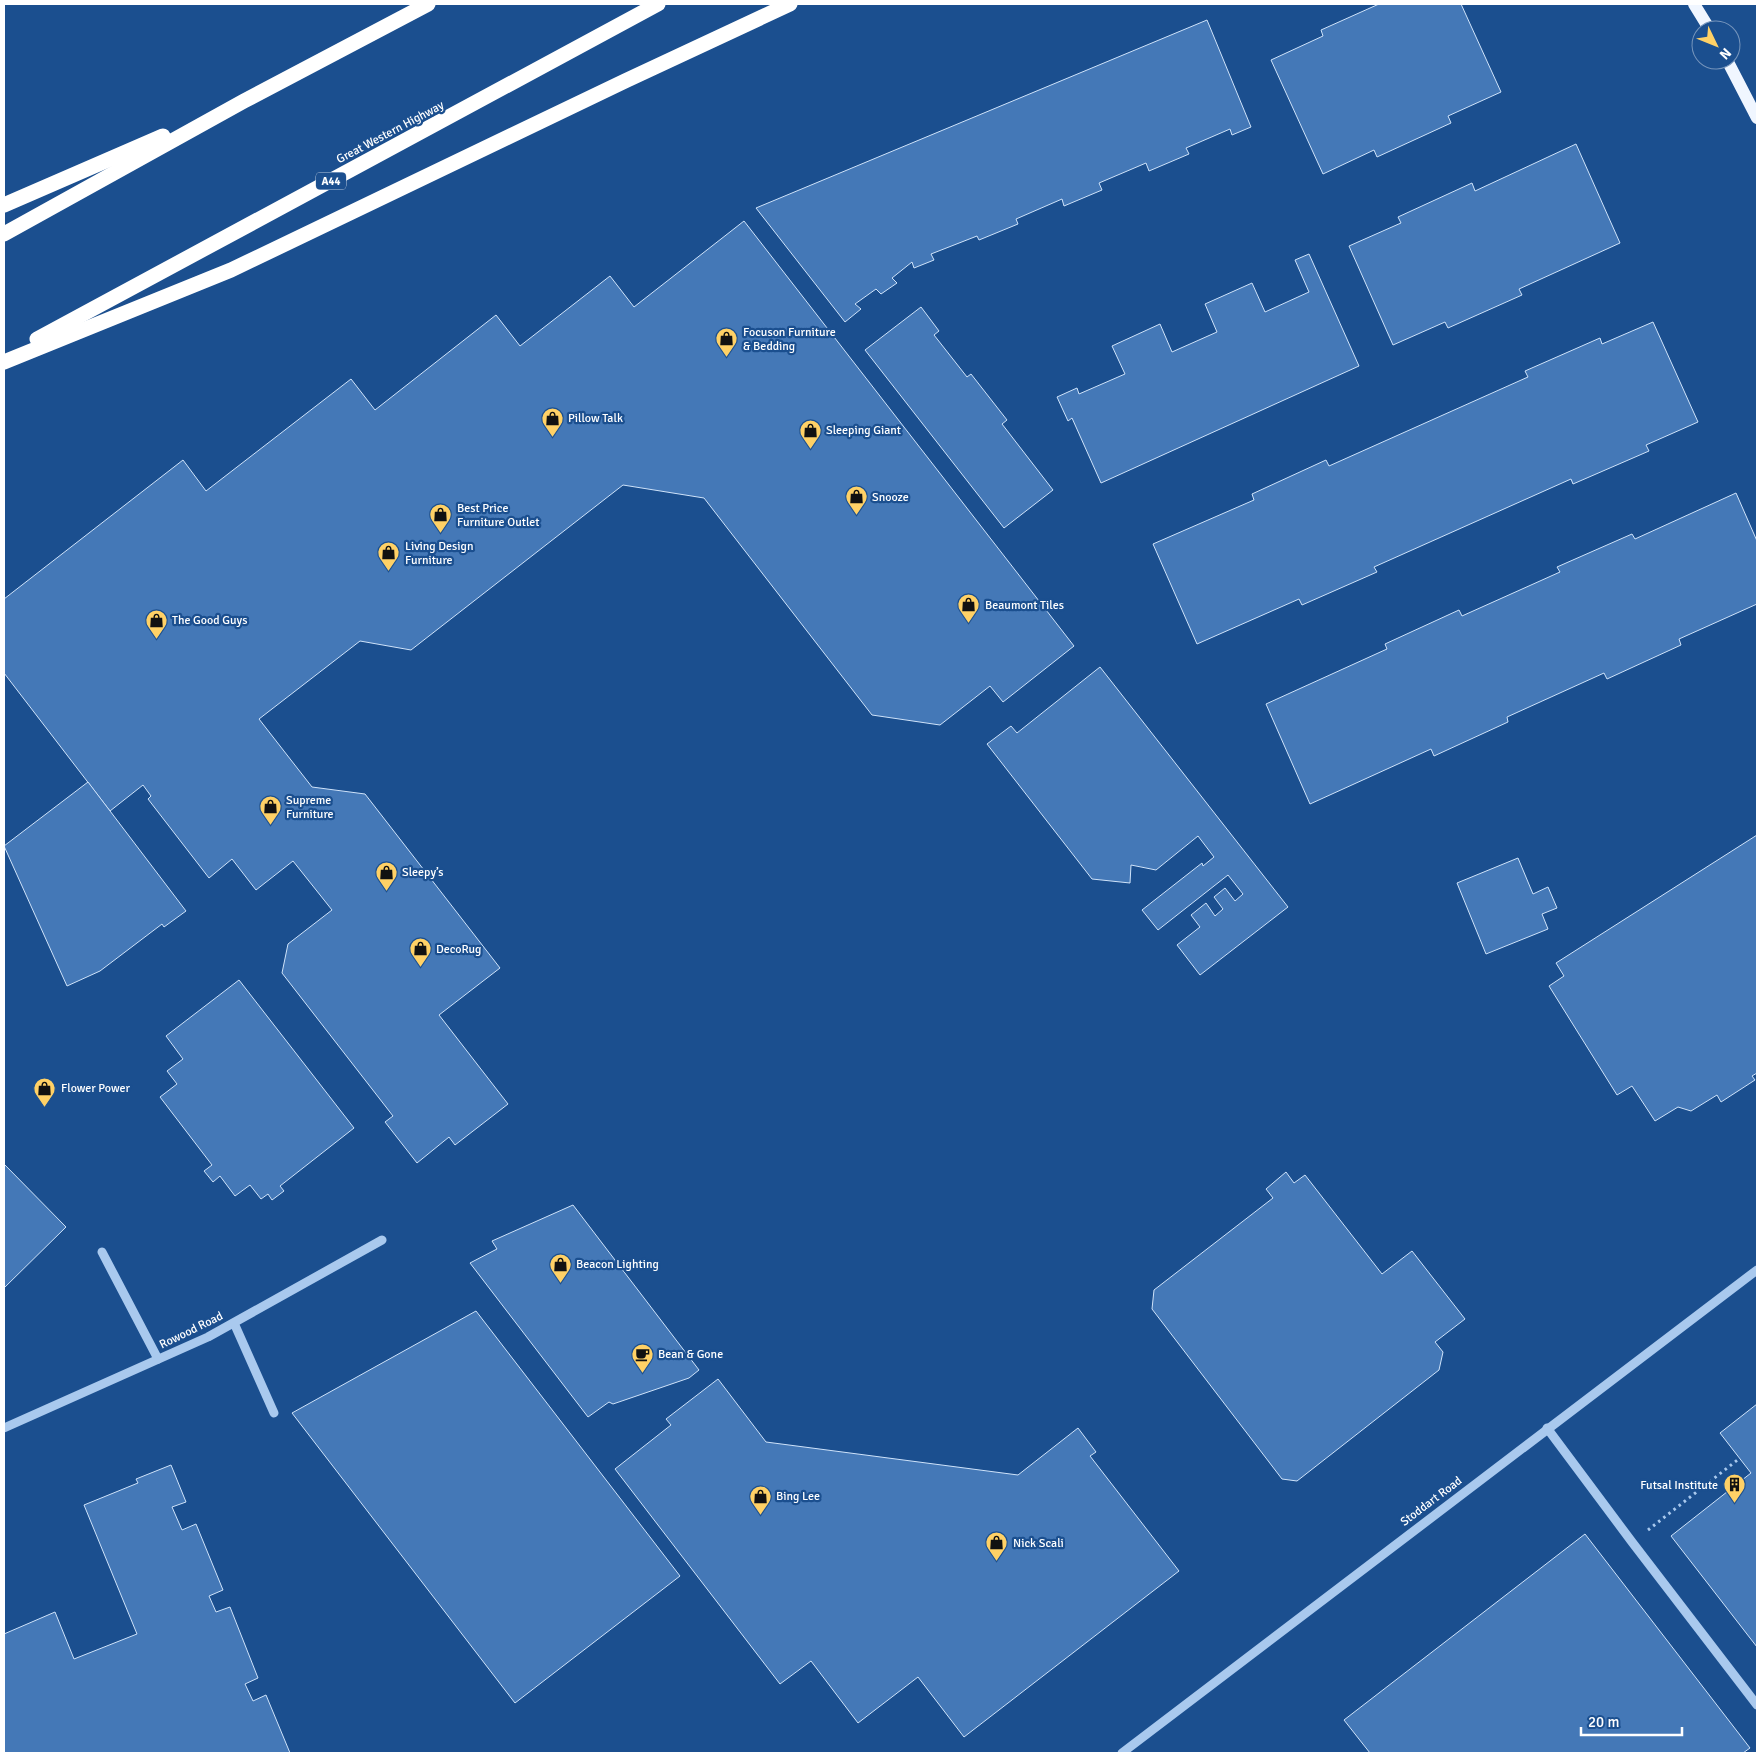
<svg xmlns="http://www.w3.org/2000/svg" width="1761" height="1757" viewBox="0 0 1761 1757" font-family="Signika,sans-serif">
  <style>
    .building { fill: #4478b7; stroke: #cfe3fa }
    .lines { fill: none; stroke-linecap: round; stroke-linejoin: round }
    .path { stroke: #a9c9ee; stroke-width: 3; stroke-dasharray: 2.5 4; stroke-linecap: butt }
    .minor { stroke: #a9c9ee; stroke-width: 9 }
    .major { stroke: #f0f6ff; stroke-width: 12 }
    .highway { stroke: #fff; stroke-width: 15 }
    .labels { text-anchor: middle; stroke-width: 4.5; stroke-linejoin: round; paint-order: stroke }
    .shield { fill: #1b4f8f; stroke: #bbcadd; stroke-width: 1 }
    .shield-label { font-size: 11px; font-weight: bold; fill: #fff }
    .street-label { font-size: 12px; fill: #fff; stroke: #1b4f8f }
    .poi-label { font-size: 12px; fill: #fff; stroke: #1b4f8f; text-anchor: start }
  </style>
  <rect width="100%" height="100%" fill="#1b4f8f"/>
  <g class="building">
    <path d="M1379,4H1461L1501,92L1448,116L1451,123L1377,157L1374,150L1323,174L1271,60L1323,36L1321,30Z"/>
    <path d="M1207,20L1251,127L1232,135L1230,129L1186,148L1189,154L1149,171L1146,163L1099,183L1102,190L1064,206L1062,199L1016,219L1018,224L979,240L977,236L931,254L934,260L914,268L912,262L892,278L897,283L881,294L876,289L855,304L861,309L845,322L756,208Z"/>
    <path d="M1576,144L1620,243L1519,289L1522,295L1448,328L1445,322L1393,345L1349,246L1401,223L1398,217L1472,183L1475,191Z"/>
    <path d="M744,221L1074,646L1003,702L990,686L940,725L872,715L704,498L623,485L411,650L360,641L259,719L312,787L365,794L500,968L439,1015L508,1104L455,1145L449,1137L417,1163L385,1122L393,1116L282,973L288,944L332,910L293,861L256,890L232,859L209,878L148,799L151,796L143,785L110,811L4,673V599L183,460L206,491L351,379L375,410L496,315L520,346L610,276L634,307Z"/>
    <path d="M1309,254L1359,366L1101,483L1072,418L1068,421L1057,397L1077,388L1079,394L1125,374L1112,346L1160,324L1172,352L1217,332L1205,304L1252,283L1265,312L1309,292L1295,260Z"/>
    <path d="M921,307L939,331L934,335L967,377L971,374L1007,420L1002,424L1053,490L1004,528L865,350Z"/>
    <path d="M1653,322L1698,422L1646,445L1649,451L1573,484L1571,479L1374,567L1377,572L1302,605L1299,599L1197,644L1153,544L1254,500L1252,494L1326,460L1329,466L1528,377L1525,371L1600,338L1602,344Z"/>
    <path d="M1736,493L1757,541V604L1679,639L1681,645L1607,679L1604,673L1507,717L1508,722L1434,756L1431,749L1310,804L1266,704L1387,649L1385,644L1459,610L1462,616L1560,572L1557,567L1632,534L1635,539Z"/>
    <path d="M1100,667L1288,907L1200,975L1177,945L1200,927L1191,915L1206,903L1215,916L1223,909L1214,897L1225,888L1235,901L1243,894L1228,875L1158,930L1142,910L1202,863L1203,866L1214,857L1198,836L1156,870L1131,865L1130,883L1092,879L987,744L1011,726L1017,733Z"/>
    <path d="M88,782L186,911L164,927L162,924L100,971L67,986L4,846Z"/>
    <path d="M1757,835V1073L1752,1076L1755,1080L1721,1102L1717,1095L1691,1111L1678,1107L1655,1121L1632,1086L1617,1095L1549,986L1564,976L1556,963Z"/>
    <path d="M1518,858L1533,894L1548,887L1557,908L1542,914L1548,929L1486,954L1457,883Z"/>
    <path d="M239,980L354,1128L280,1186L284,1191L272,1200L268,1194L261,1199L250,1185L235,1196L220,1176L213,1182L204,1171L212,1165L160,1097L177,1084L167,1071L183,1059L166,1036Z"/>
    <path d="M4,1164L66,1227L4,1288Z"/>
    <path d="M1286,1172L1294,1183L1305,1175L1382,1274L1412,1251L1465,1319L1435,1342L1443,1352L1439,1370L1297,1481L1282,1479L1152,1309L1154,1290L1273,1198L1266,1189Z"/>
    <path d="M573,1205L699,1370L689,1378L613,1404L609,1402L588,1417L470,1263L497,1249L492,1241Z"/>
    <path d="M476,1311L680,1576L515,1703L292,1413Z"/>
    <path d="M718,1379L766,1442L1018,1475L1078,1428L1096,1452L1090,1456L1179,1571L964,1737L918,1677L858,1723L811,1661L780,1684L615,1469L671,1425L666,1419Z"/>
    <path d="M1757,1404V1647L1671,1536L1751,1473L1720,1433Z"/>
    <path d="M171,1465L186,1502L172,1507L182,1530L196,1524L223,1590L209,1596L216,1612L230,1607L258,1678L245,1684L253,1701L266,1695L290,1753H4V1634L55,1612L74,1659L137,1634L84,1505L138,1483L136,1479Z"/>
    <path d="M1585,1534L1750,1748L1743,1753H1370L1344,1720Z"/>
  </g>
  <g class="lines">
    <path class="path" d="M1648,1530L1740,1458"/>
    <g class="minor">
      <path d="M102,1252L158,1359"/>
      <path d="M234,1323L274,1413"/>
      <path d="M4,1428L208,1337L382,1240"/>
      <path d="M1547,1428L1632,1542L1757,1705"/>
      <path d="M1122,1753L1757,1270"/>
    </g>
    <g class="major">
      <path d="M1694,4L1710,30"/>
      <path d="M1727,60L1757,118"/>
    </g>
    <g class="highway">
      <path d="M4,205L163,136"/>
      <path d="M4,234L244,101L428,4"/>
      <path d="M37,339L658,4"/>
      <path d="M4,362L231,270L625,81L790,4"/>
    </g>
  </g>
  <defs>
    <symbol id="shop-pin" viewBox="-11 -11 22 30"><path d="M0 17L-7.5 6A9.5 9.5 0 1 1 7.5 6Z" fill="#ffd166" stroke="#1b4f8f"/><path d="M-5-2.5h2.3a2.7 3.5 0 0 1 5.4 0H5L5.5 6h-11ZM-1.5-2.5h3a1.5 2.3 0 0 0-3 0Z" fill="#111"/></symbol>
    <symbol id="cafe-pin" viewBox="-11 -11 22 30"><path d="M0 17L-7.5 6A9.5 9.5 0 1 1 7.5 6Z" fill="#ffd166" stroke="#1b4f8f"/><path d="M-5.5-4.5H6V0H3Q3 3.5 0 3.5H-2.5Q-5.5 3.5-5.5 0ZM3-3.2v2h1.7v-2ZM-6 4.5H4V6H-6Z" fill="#111"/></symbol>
    <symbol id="building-pin" viewBox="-11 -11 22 30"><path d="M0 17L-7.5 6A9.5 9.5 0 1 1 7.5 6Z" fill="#ffd166" stroke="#1b4f8f"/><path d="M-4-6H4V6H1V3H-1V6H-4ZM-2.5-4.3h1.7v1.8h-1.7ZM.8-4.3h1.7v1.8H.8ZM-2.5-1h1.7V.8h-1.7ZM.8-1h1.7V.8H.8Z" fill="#111"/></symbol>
  </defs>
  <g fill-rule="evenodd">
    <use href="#shop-pin" x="714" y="326" width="25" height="34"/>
    <use href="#shop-pin" x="540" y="406" width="25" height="34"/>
    <use href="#shop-pin" x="798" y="418" width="25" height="34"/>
    <use href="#shop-pin" x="844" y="484" width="25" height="34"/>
    <use href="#shop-pin" x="428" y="502" width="25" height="34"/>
    <use href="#shop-pin" x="376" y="540" width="25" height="34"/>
    <use href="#shop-pin" x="956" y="592" width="25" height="34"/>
    <use href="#shop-pin" x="144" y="608" width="25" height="34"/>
    <use href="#shop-pin" x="258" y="794" width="25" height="34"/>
    <use href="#shop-pin" x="374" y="860" width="25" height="34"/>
    <use href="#shop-pin" x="408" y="936" width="25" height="34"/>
    <use href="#shop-pin" x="32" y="1076" width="25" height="34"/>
    <use href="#shop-pin" x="548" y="1252" width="25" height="34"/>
    <use href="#cafe-pin" x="630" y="1342" width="25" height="34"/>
    <use href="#building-pin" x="1722" y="1472" width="25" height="34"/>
    <use href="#shop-pin" x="748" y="1484" width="25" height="34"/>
    <use href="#shop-pin" x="984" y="1530" width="25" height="34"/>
  </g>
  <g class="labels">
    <rect class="shield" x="316" y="172.5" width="30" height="17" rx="4"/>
    <g class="shield-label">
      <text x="331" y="185">A44</text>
    </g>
    <g class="street-label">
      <text transform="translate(390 132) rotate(-28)" y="4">Great Western Highway</text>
      <text transform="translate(191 1330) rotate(-26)" y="4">Rowood Road</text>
      <text transform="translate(1431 1501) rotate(-37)" y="4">Stoddart Road</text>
    </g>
    <g class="poi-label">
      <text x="743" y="336">Focuson Furniture<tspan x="743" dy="14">&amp; Bedding</tspan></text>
      <text x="568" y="422">Pillow Talk</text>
      <text x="826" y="434">Sleeping Giant</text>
      <text x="872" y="501">Snooze</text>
      <text x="457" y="512">Best Price<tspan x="457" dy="14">Furniture Outlet</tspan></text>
      <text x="405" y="550">Living Design<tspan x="405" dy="14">Furniture</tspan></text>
      <text x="985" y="609">Beaumont Tiles</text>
      <text x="172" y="624">The Good Guys</text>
      <text x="286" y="804">Supreme<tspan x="286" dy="14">Furniture</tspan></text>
      <text x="402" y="876">Sleepy’s</text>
      <text x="436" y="953">DecoRug</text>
      <text x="61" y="1092">Flower Power</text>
      <text x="576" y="1268">Beacon Lighting</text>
      <text x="658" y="1358">Bean &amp; Gone</text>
      <text x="1718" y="1489" text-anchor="end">Futsal Institute</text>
      <text x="776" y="1500">Bing Lee</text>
      <text x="1013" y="1547">Nick Scali</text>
    </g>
  </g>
  <rect width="1761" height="1757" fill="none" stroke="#ffffff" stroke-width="10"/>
  <g transform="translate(1716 45) rotate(133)"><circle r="24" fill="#1b4f8f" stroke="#7695bc"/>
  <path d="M0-4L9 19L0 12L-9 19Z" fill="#ffd166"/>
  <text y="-8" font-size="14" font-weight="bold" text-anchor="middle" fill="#ffffff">N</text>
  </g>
  <path d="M1581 1727v8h101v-8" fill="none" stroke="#ffffff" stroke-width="2.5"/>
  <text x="1588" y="1727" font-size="15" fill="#ffffff" stroke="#1b4f8f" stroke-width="4" paint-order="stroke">20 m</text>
</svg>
